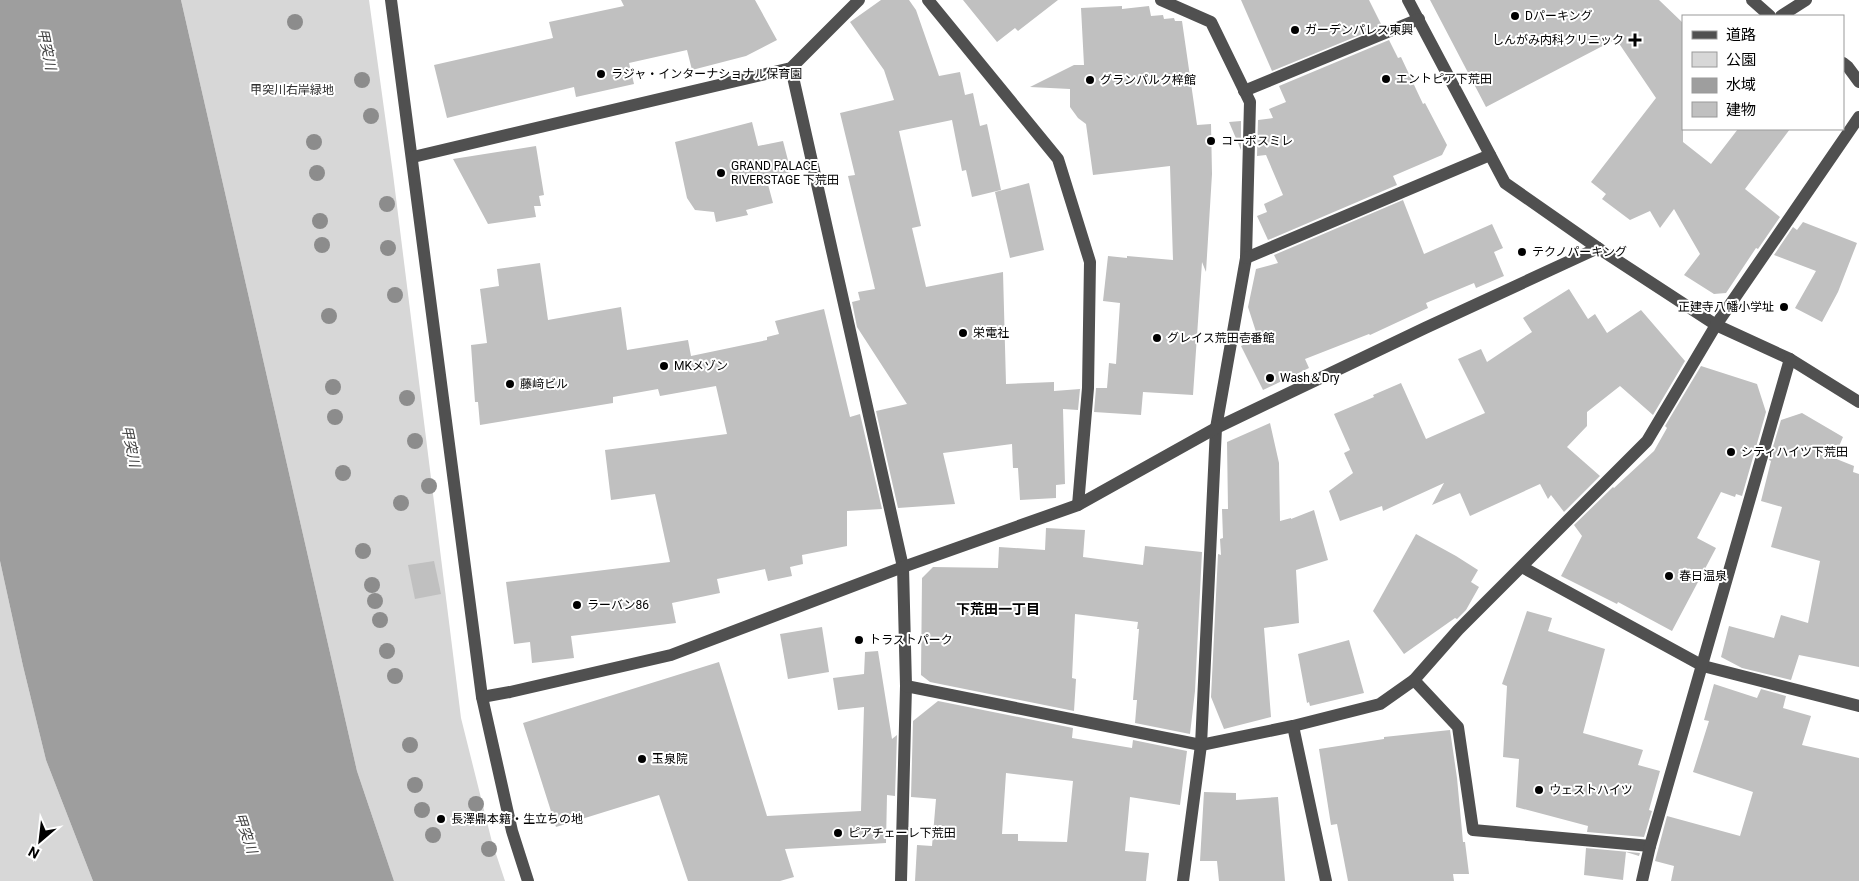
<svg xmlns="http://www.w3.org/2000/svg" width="1859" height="881" viewBox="0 0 1859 881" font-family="Roboto,'Noto Sans JP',sans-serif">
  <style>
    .green { fill: #d7d7d7 }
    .water { fill: #9e9e9e }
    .building { fill: #c0c0c0; fill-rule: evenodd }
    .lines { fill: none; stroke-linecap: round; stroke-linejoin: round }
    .minor { stroke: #505050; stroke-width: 12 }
    .tree { fill: #8c8c8c }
    .poi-dot { fill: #000; stroke: #fff; stroke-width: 2 }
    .labels { text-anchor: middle; stroke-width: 4; stroke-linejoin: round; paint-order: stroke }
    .poi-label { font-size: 12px; fill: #000; stroke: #fff; text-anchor: start }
    .park-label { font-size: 12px; fill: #2e2e2e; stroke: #fff }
    .water-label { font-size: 14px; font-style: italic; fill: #3f3f3f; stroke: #fff }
    .neighbourhood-label { font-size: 14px; font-weight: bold; fill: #000; stroke: #fff }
  </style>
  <rect width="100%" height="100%" fill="#fff"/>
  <g class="green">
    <path d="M181,0H369L393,174L461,718L492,842L505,881H394L357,771Z"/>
    <path d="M0,561L23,666L46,760L93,881H0Z"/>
  </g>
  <path class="water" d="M0,0H181L357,771L394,881H93L46,760L23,666L0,561Z"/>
  <g class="building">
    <path d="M621,0H755L777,40L746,56L692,70L687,50L629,63L634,84L576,97L574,87L447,118L434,65L553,38L549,22L624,6Z"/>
    <path d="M881,0H909L916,10L939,76L960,72L965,95L973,93L980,126L987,124L1001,190L972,197L966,170L962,171L952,120L899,131L921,226L912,228L926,287L1003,272L1006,384L1054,382V391L1080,389L1078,410L1063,409L1065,484L1056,485V498L1020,500L1018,468H1013L1012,444L943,453L955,504L898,508L876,411L907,404L857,327L852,302L860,300L858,292L875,289L848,176L855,175L840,113L894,100L884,70L850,22Z"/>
    <path d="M963,0H1058L1018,31L1015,28L997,42Z"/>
    <path d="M1241,0H1369L1382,26L1272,71Z"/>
    <path d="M1430,0H1659L1683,23V142L1711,164L1738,129H1790L1745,189L1780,217L1758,249L1756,248L1726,293L1714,294L1684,275L1700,254L1674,209L1660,228L1650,211L1630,220L1602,199L1606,194L1591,182L1656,98L1616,39L1486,107Z"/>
    <path d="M1122,6V9L1149,6L1151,16L1163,15L1164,19L1174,18L1175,21H1182L1197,125L1211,124L1212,174L1206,272L1202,262L1193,395L1143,392L1141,415L1094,412L1096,388H1107L1109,363L1116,364L1120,303L1103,301L1108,256L1127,258V256L1173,260L1170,166L1093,175L1086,124L1078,118L1070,107V89L1030,87L1074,65H1084L1081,8Z"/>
    <path d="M1389,40L1398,58L1401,57L1423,104L1425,103L1447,145L1442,155L1393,176L1397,185L1268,240L1257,216L1267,212L1264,204L1283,195L1266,155L1257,156L1258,120L1273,118L1269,109L1286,102L1279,86Z"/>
    <path d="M1241,121V150L1229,122Z"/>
    <path d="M752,122L758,146L783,141L791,172L766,177L773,203L746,210L748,215L716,222L714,212L695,210L687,198L675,142Z"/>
    <path d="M536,146L544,195L539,196L541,206H534L536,217L488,224L453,159Z"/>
    <path d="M1029,183L1044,250L1010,258L995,192Z"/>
    <path d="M1403,200L1424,254L1492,224L1503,248L1494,252L1504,276L1476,288L1474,283L1426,303L1428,308L1370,335L1369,334L1305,359L1309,368L1263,390L1241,346L1258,338L1248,307L1256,269L1278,263L1274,255Z"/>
    <path d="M1803,222L1857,243L1838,292L1822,322L1795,308L1816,271L1774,255L1793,227L1797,230Z"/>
    <path d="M540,263L548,320L621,307L627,350L688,340L691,356L767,340V337L779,334L775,321L824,309L850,417L860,414L882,509L847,511V546L802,555L803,564L790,567L792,576L768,581L765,569L717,579L720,593L672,603L676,623L571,636L574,658L532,663L530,642L514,644L506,582L670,562L655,494L611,500L605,450L727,434L716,386L660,396L658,389L613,397V403L480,425L478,402H475L471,345L487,343L480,289L499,286L497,269Z"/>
    <path d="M1569,289L1588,319L1595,314L1607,333L1641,310L1685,361L1653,415L1620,386L1587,412V426L1567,447L1600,476L1564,512L1551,495L1548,499L1540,484L1470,516L1460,493L1432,505L1444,483L1383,511L1382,506L1340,521L1329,491L1353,473L1344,453L1350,450L1334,414L1374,397L1373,395L1401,383L1426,439L1485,413L1458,359L1481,349L1487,362L1532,332L1523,318Z"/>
    <path d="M1701,366L1757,384L1766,412L1742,496L1736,494L1735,497L1721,492L1697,538L1716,548L1672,631L1618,602L1617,604L1561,576L1582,536L1574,525L1613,487L1614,488L1654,451L1667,428L1665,426Z"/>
    <path d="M1802,413L1843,437L1834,458L1854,466L1853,472L1859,474V667L1799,655L1791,680L1742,668L1721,657L1729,626L1774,638L1781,615L1808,623L1820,561L1771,547L1782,507L1761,501L1771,461L1769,460L1781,420Z"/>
    <path d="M1270,423L1279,463L1280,521L1291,518V519L1314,510L1328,560L1296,570L1299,623L1264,628L1271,717L1224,729L1211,697L1218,554L1221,555L1220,539L1223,538L1222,509H1228L1227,442Z"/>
    <path d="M1046,528L1085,530L1083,557L1143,565L1145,546L1202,552L1195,691L1190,734L1135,723L1137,700H1133L1139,629H1137L1138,622L1075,614L1072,678L1076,679L1074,711L930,682L921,675L922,578L933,567L998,568L999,547L1045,550Z"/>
    <path d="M1416,534L1456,556L1478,570L1471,582L1479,587L1466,610L1457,619L1455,618L1404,654L1373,611Z"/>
    <path d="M434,561L441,594L415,599L408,565Z"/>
    <path d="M1527,611L1552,618L1548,631L1605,649L1583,733L1643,750L1638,765L1660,771L1649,810L1652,811L1644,837L1587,832L1588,826L1516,807L1519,759L1503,757L1507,686L1502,684Z"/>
    <path d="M822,627L829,672L788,679L780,634Z"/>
    <path d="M1349,640L1364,693L1310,706L1309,702L1307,703L1298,654Z"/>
    <path d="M878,651L892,739L897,735L895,796L887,795L886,843L785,849L794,877L780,881H688L659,795L556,827L523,723L719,662L767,816L861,811L864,707L838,710L833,678L864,674L865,652Z"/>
    <path d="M1714,684L1757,698L1761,689L1786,696L1783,708L1811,716L1802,745L1859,758V881H1671L1674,866L1655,861L1667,816L1740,836L1753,792L1693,772L1709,721L1704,720Z"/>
    <path d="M938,701L1073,728L1072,738L1132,748L1133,740L1187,751L1180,805L1130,797L1125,851L1149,853L1146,881H915L917,845L932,846L936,799L911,797L913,721ZM1006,773L1073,781L1067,842L1018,841V834H1002Z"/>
    <path d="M1450,730L1457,778L1463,842H1465L1469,874H1453L1454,881H1348L1337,824L1331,825L1319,749L1384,739V737Z"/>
    <path d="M1204,792L1236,793V800L1278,797L1285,881H1219L1217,861H1200Z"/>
    <path d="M1586,848L1640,853L1639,856L1626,852L1623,880L1584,875Z"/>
  </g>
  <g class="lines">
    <g class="minor">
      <path d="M391,0L482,697L512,831L528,881"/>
      <path d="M928,0L1058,159L1090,262L1088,388L1078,505"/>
      <path d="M1161,0L1211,22L1250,102L1246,258L1216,428L1201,745L1183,881"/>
      <path d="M1408,0L1505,183L1598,248L1716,325L1790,359L1859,402"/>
      <path d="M1752,0L1770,16"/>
      <path d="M1781,16L1806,0"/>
      <path d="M1843,63L1848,67L1859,82"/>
      <path d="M791,68L903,567L906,686L901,881"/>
      <path d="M1244,91L1419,19"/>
      <path d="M413,157L791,68L859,0"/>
      <path d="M1246,258L1490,155"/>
      <path d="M1522,567L1703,666L1859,706"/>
      <path d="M1414,680L1458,727L1473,830L1650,846"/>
      <path d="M906,686L1201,745L1293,726L1380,704L1414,680L1458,630L1647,441L1716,325L1859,117"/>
      <path d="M482,697L510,692L671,655L903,567L1078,505L1216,428L1425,328L1598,248"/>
      <path d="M1293,726L1326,881"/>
      <path d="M1642,881L1650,846L1790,359"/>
    </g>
  </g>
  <g class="tree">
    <circle cx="295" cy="22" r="8"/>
    <circle cx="362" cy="80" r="8"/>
    <circle cx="371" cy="116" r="8"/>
    <circle cx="314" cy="142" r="8"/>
    <circle cx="317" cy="173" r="8"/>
    <circle cx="387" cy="204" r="8"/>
    <circle cx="320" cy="221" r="8"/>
    <circle cx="322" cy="245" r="8"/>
    <circle cx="388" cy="248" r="8"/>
    <circle cx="395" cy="295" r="8"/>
    <circle cx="329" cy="316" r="8"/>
    <circle cx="333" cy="387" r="8"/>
    <circle cx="407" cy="398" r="8"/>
    <circle cx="335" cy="417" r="8"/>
    <circle cx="415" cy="441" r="8"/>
    <circle cx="343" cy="473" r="8"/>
    <circle cx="429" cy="486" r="8"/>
    <circle cx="401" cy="503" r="8"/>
    <circle cx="363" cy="551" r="8"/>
    <circle cx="372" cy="585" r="8"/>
    <circle cx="375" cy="601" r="8"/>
    <circle cx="380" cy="620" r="8"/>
    <circle cx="387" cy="651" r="8"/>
    <circle cx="395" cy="676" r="8"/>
    <circle cx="410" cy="745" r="8"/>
    <circle cx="415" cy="785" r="8"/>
    <circle cx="476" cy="804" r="8"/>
    <circle cx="422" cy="810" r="8"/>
    <circle cx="433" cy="835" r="8"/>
    <circle cx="489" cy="849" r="8"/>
  </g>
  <g class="poi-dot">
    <circle cx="1515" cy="16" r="5"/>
    <circle cx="1295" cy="30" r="5"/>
    <path d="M1632.5 32.5h5v5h5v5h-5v5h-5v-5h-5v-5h5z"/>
    <circle cx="601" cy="74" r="5"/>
    <circle cx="1386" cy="79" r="5"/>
    <circle cx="1090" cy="80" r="5"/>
    <circle cx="1211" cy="141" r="5"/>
    <circle cx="721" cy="173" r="5"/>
    <circle cx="1522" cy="252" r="5"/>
    <circle cx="1784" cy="307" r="5"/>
    <circle cx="963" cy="333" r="5"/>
    <circle cx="1157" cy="338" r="5"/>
    <circle cx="664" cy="366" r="5"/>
    <circle cx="1270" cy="378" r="5"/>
    <circle cx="510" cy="384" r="5"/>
    <circle cx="1731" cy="452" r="5"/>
    <circle cx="1669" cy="576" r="5"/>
    <circle cx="577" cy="605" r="5"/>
    <circle cx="859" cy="640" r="5"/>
    <circle cx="642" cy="759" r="5"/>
    <circle cx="1539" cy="790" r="5"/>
    <circle cx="441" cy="819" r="5"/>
    <circle cx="838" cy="833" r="5"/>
  </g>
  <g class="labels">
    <g class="poi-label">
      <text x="1525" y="20">Dパーキング</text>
      <text x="1305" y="34">ガーデンパレス東興</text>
      <text x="1624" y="44" text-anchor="end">しんがみ内科クリニック</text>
      <text x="611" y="78">ラジャ・インターナショナル保育園</text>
      <text x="1396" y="83">エントピア下荒田</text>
      <text x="1100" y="84">グランパルク梓館</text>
      <text x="1221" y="145">コーポスミレ</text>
      <text x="731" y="170">GRAND PALACE<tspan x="731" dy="14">RIVERSTAGE 下荒田</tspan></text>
      <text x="1532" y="256">テクノパーキング</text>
      <text x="1774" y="311" text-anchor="end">正建寺八幡小学址</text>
      <text x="973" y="337">栄電社</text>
      <text x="1167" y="342">グレイス荒田壱番館</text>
      <text x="674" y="370">MKメゾン</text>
      <text x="1280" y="382">Wash＆Dry</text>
      <text x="520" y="388">藤﨑ビル</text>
      <text x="1741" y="456">シティハイツ下荒田</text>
      <text x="1679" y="580">春日温泉</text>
      <text x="587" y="609">ラーバン86</text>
      <text x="869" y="644">トラストパーク</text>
      <text x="652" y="763">玉泉院</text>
      <text x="1549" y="794">ウェストハイツ</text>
      <text x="451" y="823">長澤鼎本籍・生立ちの地</text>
      <text x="848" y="837">ピアチェーレ下荒田</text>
    </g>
    <g class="park-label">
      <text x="292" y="94">甲突川右岸緑地</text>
    </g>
    <g class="water-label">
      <text transform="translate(47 49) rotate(78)" y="5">甲突川</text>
      <text transform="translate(131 446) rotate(78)" y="5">甲突川</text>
      <text transform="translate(246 833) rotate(71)" y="5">甲突川</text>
    </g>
    <g class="neighbourhood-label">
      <text x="998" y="614">下荒田一丁目</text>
    </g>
  </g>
  <rect x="1682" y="15" width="162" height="115" fill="#ffffff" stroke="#999999"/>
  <rect x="1692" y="31" width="25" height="8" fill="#505050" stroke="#999999"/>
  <text x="1726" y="40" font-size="15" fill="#000000">道路</text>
  <rect x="1692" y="52" width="25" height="15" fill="#d7d7d7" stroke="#999999"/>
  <text x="1726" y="65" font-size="15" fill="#000000">公園</text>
  <rect x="1692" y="78" width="25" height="15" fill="#9e9e9e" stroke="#999999"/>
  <text x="1726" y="90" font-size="15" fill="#000000">水域</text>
  <rect x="1692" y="102" width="25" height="15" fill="#c0c0c0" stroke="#999999"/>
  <text x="1726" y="115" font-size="15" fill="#000000">建物</text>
  <g transform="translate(40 841) rotate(208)" stroke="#ffffff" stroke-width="4" paint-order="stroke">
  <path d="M0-4L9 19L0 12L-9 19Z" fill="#000000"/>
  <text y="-8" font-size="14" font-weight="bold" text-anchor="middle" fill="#000000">N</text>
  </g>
</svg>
